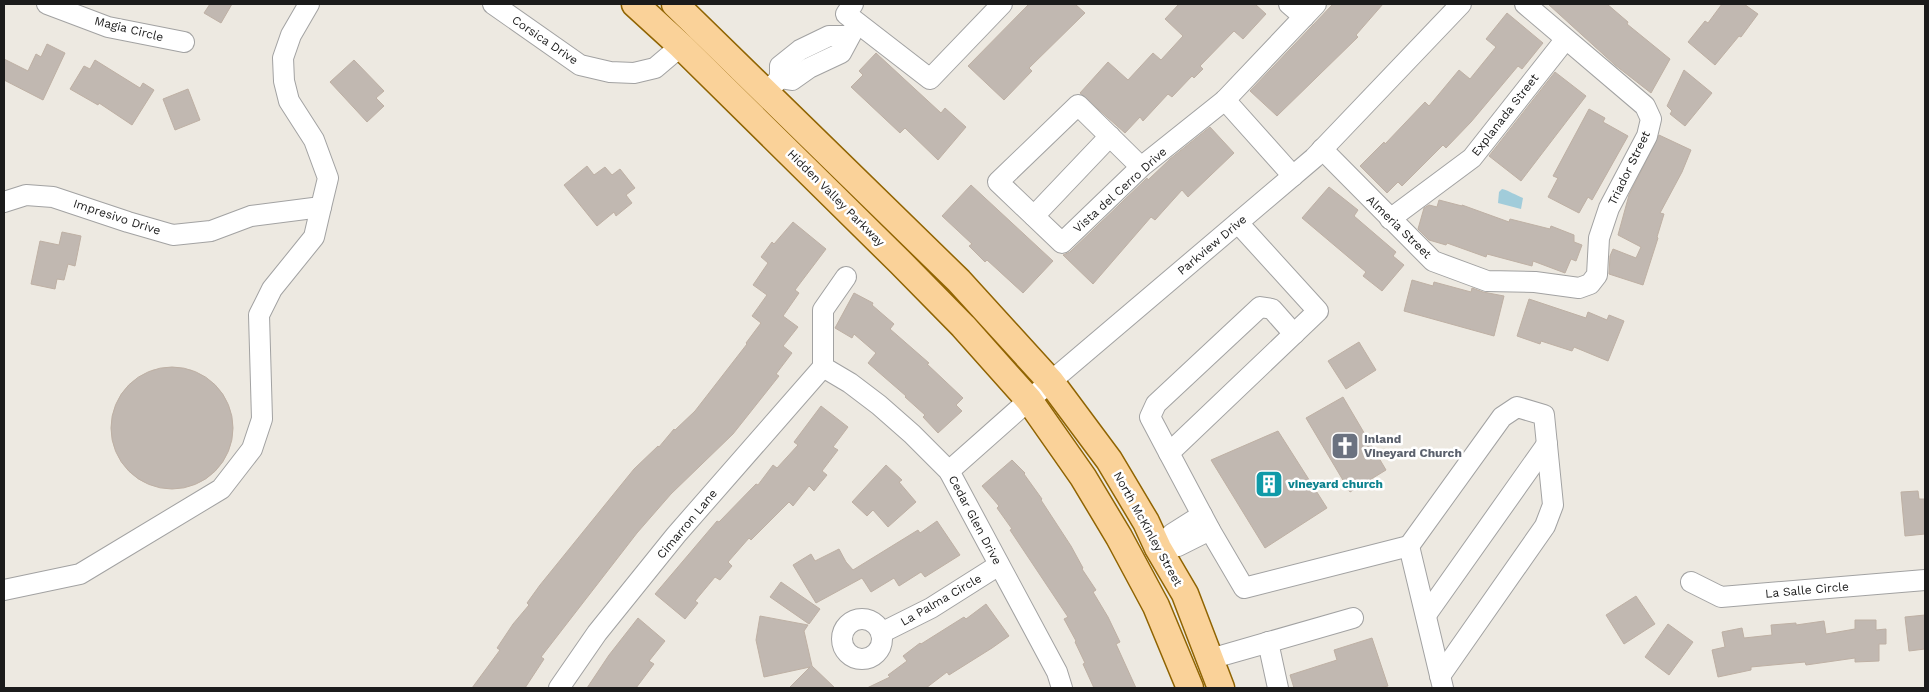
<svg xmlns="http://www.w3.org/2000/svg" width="1929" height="692" viewBox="0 0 1929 692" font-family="'Work Sans',sans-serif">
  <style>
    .water { fill: #a1ccda }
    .building { fill: #c1b8b1; stroke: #beb0a4 }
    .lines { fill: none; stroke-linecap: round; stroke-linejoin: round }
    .minor-casing { stroke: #a2a2a2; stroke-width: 22 }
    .major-casing { stroke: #906402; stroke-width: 29 }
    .minor { stroke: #fff; stroke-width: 20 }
    .major { stroke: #fad299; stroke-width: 26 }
    .labels { text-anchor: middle; stroke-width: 5; stroke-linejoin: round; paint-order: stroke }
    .street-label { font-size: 12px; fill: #1b1b1b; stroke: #fff }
    .worship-label { font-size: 12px; font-weight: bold; fill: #5b616d; stroke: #fff; text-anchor: start }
    .culture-label { font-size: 12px; font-weight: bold; fill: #0d838f; stroke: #fff; text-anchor: start }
  </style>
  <rect width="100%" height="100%" fill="#ede9e1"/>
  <path class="water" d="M1502,189C1510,191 1515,195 1523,198L1521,209L1498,203L1499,192Z"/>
  <g class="building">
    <path d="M210,4H232L221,23L204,13Z"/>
    <path d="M1029,4H1075L1085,13L1029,68L1032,71L1004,100L968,66Z"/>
    <path d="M1179,4H1255L1266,14L1243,39L1234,31L1200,66L1203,69L1194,78L1192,76L1172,97L1168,94L1143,121L1140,117L1125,133L1080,93L1108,62L1128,80L1153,53L1161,60L1183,36L1165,19Z"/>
    <path d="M1333,4H1383L1356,35L1358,37L1277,116L1250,91Z"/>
    <path d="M1548,4H1607L1628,22L1627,24L1670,59L1651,93L1615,65Z"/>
    <path d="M1722,4H1744L1758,14L1741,37L1739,36L1715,65L1688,42L1705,21L1708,23Z"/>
    <path d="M1507,13L1543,43L1522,69L1518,66L1471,122L1446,148L1443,145L1402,186L1398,182L1387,193L1360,166L1384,142L1385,144L1425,102L1429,106L1459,70L1470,79L1496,47L1486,39Z"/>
    <path d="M47,44L65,53L43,100L4,80V59L28,71L36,54L41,57Z"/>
    <path d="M876,53L941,113L945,108L966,127L938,160L905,128L900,133L851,87L863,75L859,71Z"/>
    <path d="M95,60L140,88L143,83L154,90L132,125L99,103L98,105L70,89L84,66L90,69Z"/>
    <path d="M354,60L384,91L376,98L384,106L367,122L330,82Z"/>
    <path d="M1684,70L1712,93L1685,126L1670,114L1672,111L1667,106Z"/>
    <path d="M1555,72L1586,96L1521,181L1489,156Z"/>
    <path d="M188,89L200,120L175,130L163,99Z"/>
    <path d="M1589,109L1605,118L1603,122L1628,136L1592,200L1588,197L1579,213L1548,197L1558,178L1553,176Z"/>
    <path d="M1210,127L1234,153L1188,197L1182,190L1155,220L1151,217L1093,284L1063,255L1070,252L1147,178L1148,180L1170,159Z"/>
    <path d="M1659,135L1691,150L1682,172L1660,213L1664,214L1657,237L1658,238L1643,285L1609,274L1610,256L1613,249L1636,258L1641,247L1618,235L1629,195Z"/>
    <path d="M587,166L594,175L605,167L612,175L620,169L635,188L626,195L632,203L616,216L614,212L597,226L564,185Z"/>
    <path d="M971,185L1053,261L1023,293L987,260L985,262L969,246L972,244L942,216Z"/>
    <path d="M1329,187L1358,210L1354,216L1396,252L1393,256L1404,265L1382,291L1363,276L1366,272L1302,218Z"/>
    <path d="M1439,200L1462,206V205L1509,222L1510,219L1550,229L1551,226L1574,235V242L1582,245L1576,261L1571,259L1565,273L1533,261L1532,266L1487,254L1486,257L1447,243L1446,245L1429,240L1418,229L1424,208L1429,205L1437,207Z"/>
    <path d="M793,222L826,249L795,290L799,293L783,316L798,327L783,346L792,353L776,374L779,376L733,434L671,494L637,533L541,657L544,659L525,688H472L500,650L497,648L513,624L529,605L527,603L540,585L634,469L658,446L659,447L674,429L675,430L695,411L747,344L746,343L761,323L752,316L767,295L753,285L768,263L761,257L772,242L774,244Z"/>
    <path d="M62,232L81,236L75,266L68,264L64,280L57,279L55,289L31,284L40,241L59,245Z"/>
    <path d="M1412,280L1433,286L1434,282L1471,292L1472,288L1483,292L1504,296L1494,336L1404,311Z"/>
    <path d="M854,293L873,303L872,305L894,324L890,329L929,363L927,364L963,398L956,405L962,411L938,433L923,417L925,415L905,397L906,396L868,363L876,353L854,334L852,338L835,328Z"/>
    <path d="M1529,299L1586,318L1588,312L1607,320L1609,315L1624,321L1608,361L1574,347L1572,351L1541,341L1540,344L1517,336Z"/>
    <path d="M1359,342L1376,370L1346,389L1328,361Z"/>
    <circle cx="172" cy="428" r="61"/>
    <path d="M1343,397L1386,470L1350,492L1306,418Z"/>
    <path d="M821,406L848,427L833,447L838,450L822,471L827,475L814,491L809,486L793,506L789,502L751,540L749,538L728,562L732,566L720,580L715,577L695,601L698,603L685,619L655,594L717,521L719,522L756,484L758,485L773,465L777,468L798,445L794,442Z"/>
    <path d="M1278,431L1327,508L1265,548L1211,460Z"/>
    <path d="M1012,460L1025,473L1024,474L1042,499L1041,500L1071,546L1083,568L1082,569L1096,590L1093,592L1108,617L1120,642L1116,644L1136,688H1094L1083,664L1085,663L1075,642L1076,641L1064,619L1068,617L1010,530L1012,529L997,508L999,506L982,486Z"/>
    <path d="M886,465L902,480L899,482L916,502L888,527L873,510L867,516L852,502Z"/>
    <path d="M1918,491L1919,499H1925V534L1905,536L1901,492Z"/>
    <path d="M937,521L960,555L925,577L921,572L899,586L894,578L871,592L862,578L816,603L793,565L811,554L815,561L839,549L846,562L853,570L918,530L920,533Z"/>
    <path d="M781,582L820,609L809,624L770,597Z"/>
    <path d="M1636,596L1655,624L1624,644L1606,615Z"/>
    <path d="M986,604L1009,636L992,648L949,675L947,672L926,688H867L890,677L888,675L907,661L903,656L920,643L921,644L964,617L966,619Z"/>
    <path d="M1925,615V649L1909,651L1905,617Z"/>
    <path d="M760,616L808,625L804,631L812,666L835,688H789L810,667L764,677L756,640Z"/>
    <path d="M638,618L665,641L649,661L654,664L636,688H587L609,655Z"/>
    <path d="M1855,620H1876V630L1886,629V644H1879V661L1855,662V658L1806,665L1805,662L1751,667V670L1718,677L1712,650L1725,647L1722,632L1742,628L1744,638L1772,635L1771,625L1796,623V625L1824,621L1826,634L1855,629Z"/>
    <path d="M1668,624L1693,642L1669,675L1645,657Z"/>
    <path d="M1372,638L1388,686L1379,688H1294L1290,675L1337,660L1334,650Z"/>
  </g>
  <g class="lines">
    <defs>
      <g id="minor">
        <path d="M47,4L108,27L184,42"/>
        <path d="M493,4L580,65L610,72L634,73L655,68L681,46"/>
        <path d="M853,4L846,14L930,79L1002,4"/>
        <path d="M1289,4L1304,17"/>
        <path d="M780,78L792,80L809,68L841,53L855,27"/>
        <path d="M767,92L780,78V66L800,50L829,36H849"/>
        <path d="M1225,100L1293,176"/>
        <path d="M1322,149L1433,261L1487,281L1535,282L1579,288L1590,284L1597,275L1599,238L1609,208L1647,136L1651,119L1645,106L1525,4"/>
        <path d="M1141,167L1078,105L998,182L1062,243L1141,167L1225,100L1316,4"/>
        <path d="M4,202L26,195L53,197L128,222L173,235L211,231L251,216L321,207L328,178L314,140L289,101L284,81L283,58L291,35L309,4"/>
        <path d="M1034,216L1110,136"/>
        <path d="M1390,219L1472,158L1565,40"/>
        <path d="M1238,223L1318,311L1169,453L1210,530L1244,588L1409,546L1443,688"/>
        <path d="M823,367L850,383L879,405L912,434L949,471L1057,672L1062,688"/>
        <path d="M823,367V310L846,277"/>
        <path d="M1169,453L1150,417L1156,404L1260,307L1272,309L1294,334"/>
        <path d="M949,471L1029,400L1314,158L1461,4"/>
        <path d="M1409,546L1502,417L1517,407L1544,415L1553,505L1545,526L1440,676"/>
        <path d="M1158,548L1178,546L1210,530"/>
        <path d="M1158,548L1172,534L1202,515"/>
        <path d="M1691,582L1721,597L1925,580"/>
        <path d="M4,590L80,574L221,489L252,449L262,419L259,315L272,289L314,237L321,207"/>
        <path d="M1426,615L1547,444"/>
        <circle cx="862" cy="639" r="20"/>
        <path d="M881,633L931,608L999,565"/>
        <path d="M1268,642L1278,688"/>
        <path d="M1210,659L1353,618"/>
        <path d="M559,688L597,633L676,535L823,367"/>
      </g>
      <g id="major">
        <path d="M635,4L681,46L900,262L963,326L1029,400L1083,477L1119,537L1156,606L1190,688"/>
        <path d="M675,4L959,281L1051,382L1109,460L1146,522L1158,548L1185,594L1221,688"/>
      </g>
    </defs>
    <use href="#minor" class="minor-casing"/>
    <use href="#major" class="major-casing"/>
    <use href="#minor" class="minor"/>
    <use href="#major" class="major"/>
  </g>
  <defs>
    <symbol id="church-square" viewBox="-11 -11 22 22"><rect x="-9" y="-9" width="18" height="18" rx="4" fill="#6b7280" stroke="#fff"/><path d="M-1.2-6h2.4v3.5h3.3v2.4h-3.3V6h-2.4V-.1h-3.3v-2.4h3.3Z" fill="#fff"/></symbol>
    <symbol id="building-square" viewBox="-11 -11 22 22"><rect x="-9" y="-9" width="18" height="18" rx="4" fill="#0f9aa8" stroke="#fff"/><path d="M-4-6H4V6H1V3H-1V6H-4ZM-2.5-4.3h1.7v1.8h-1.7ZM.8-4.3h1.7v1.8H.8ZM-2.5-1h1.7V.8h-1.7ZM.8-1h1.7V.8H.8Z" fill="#fff"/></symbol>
  </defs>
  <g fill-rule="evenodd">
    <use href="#church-square" x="1329" y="430" width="32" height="32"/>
    <use href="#building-square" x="1253" y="468" width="32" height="32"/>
  </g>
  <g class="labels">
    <g class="street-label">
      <text transform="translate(129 29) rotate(14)" y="4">Magia Circle</text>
      <text transform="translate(545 40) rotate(34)" y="4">Corsica Drive</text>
      <text transform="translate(1505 115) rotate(-52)" y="4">Explanada Street</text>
      <text transform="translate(1629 168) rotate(-64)" y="4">Triador Street</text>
      <text transform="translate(1120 190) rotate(-42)" y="4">Vista del Cerro Drive</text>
      <text transform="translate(836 198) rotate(45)" y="4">Hidden Valley Parkway</text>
      <text transform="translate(117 217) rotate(18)" y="4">Impresivo Drive</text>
      <text transform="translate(1399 227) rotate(44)" y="4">Almeria Street</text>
      <text transform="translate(1212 245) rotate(-40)" y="4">Parkview Drive</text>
      <text transform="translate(975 520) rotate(62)" y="4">Cedar Glen Drive</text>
      <text transform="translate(687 524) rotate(-50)" y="4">Cimarron Lane</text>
      <text transform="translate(1148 529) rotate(61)" y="4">North McKinley Street</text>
      <text transform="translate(1807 590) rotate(-5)" y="4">La Salle Circle</text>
      <text transform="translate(941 600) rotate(-30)" y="4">La Palma Circle</text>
    </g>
    <g class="worship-label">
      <text x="1364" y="443">Inland<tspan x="1364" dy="14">Vineyard Church</tspan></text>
    </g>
    <g class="culture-label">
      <text x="1288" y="488">vineyard church</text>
    </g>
  </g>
  <rect width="1929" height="692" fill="none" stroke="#1b1b1b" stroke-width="10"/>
</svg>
